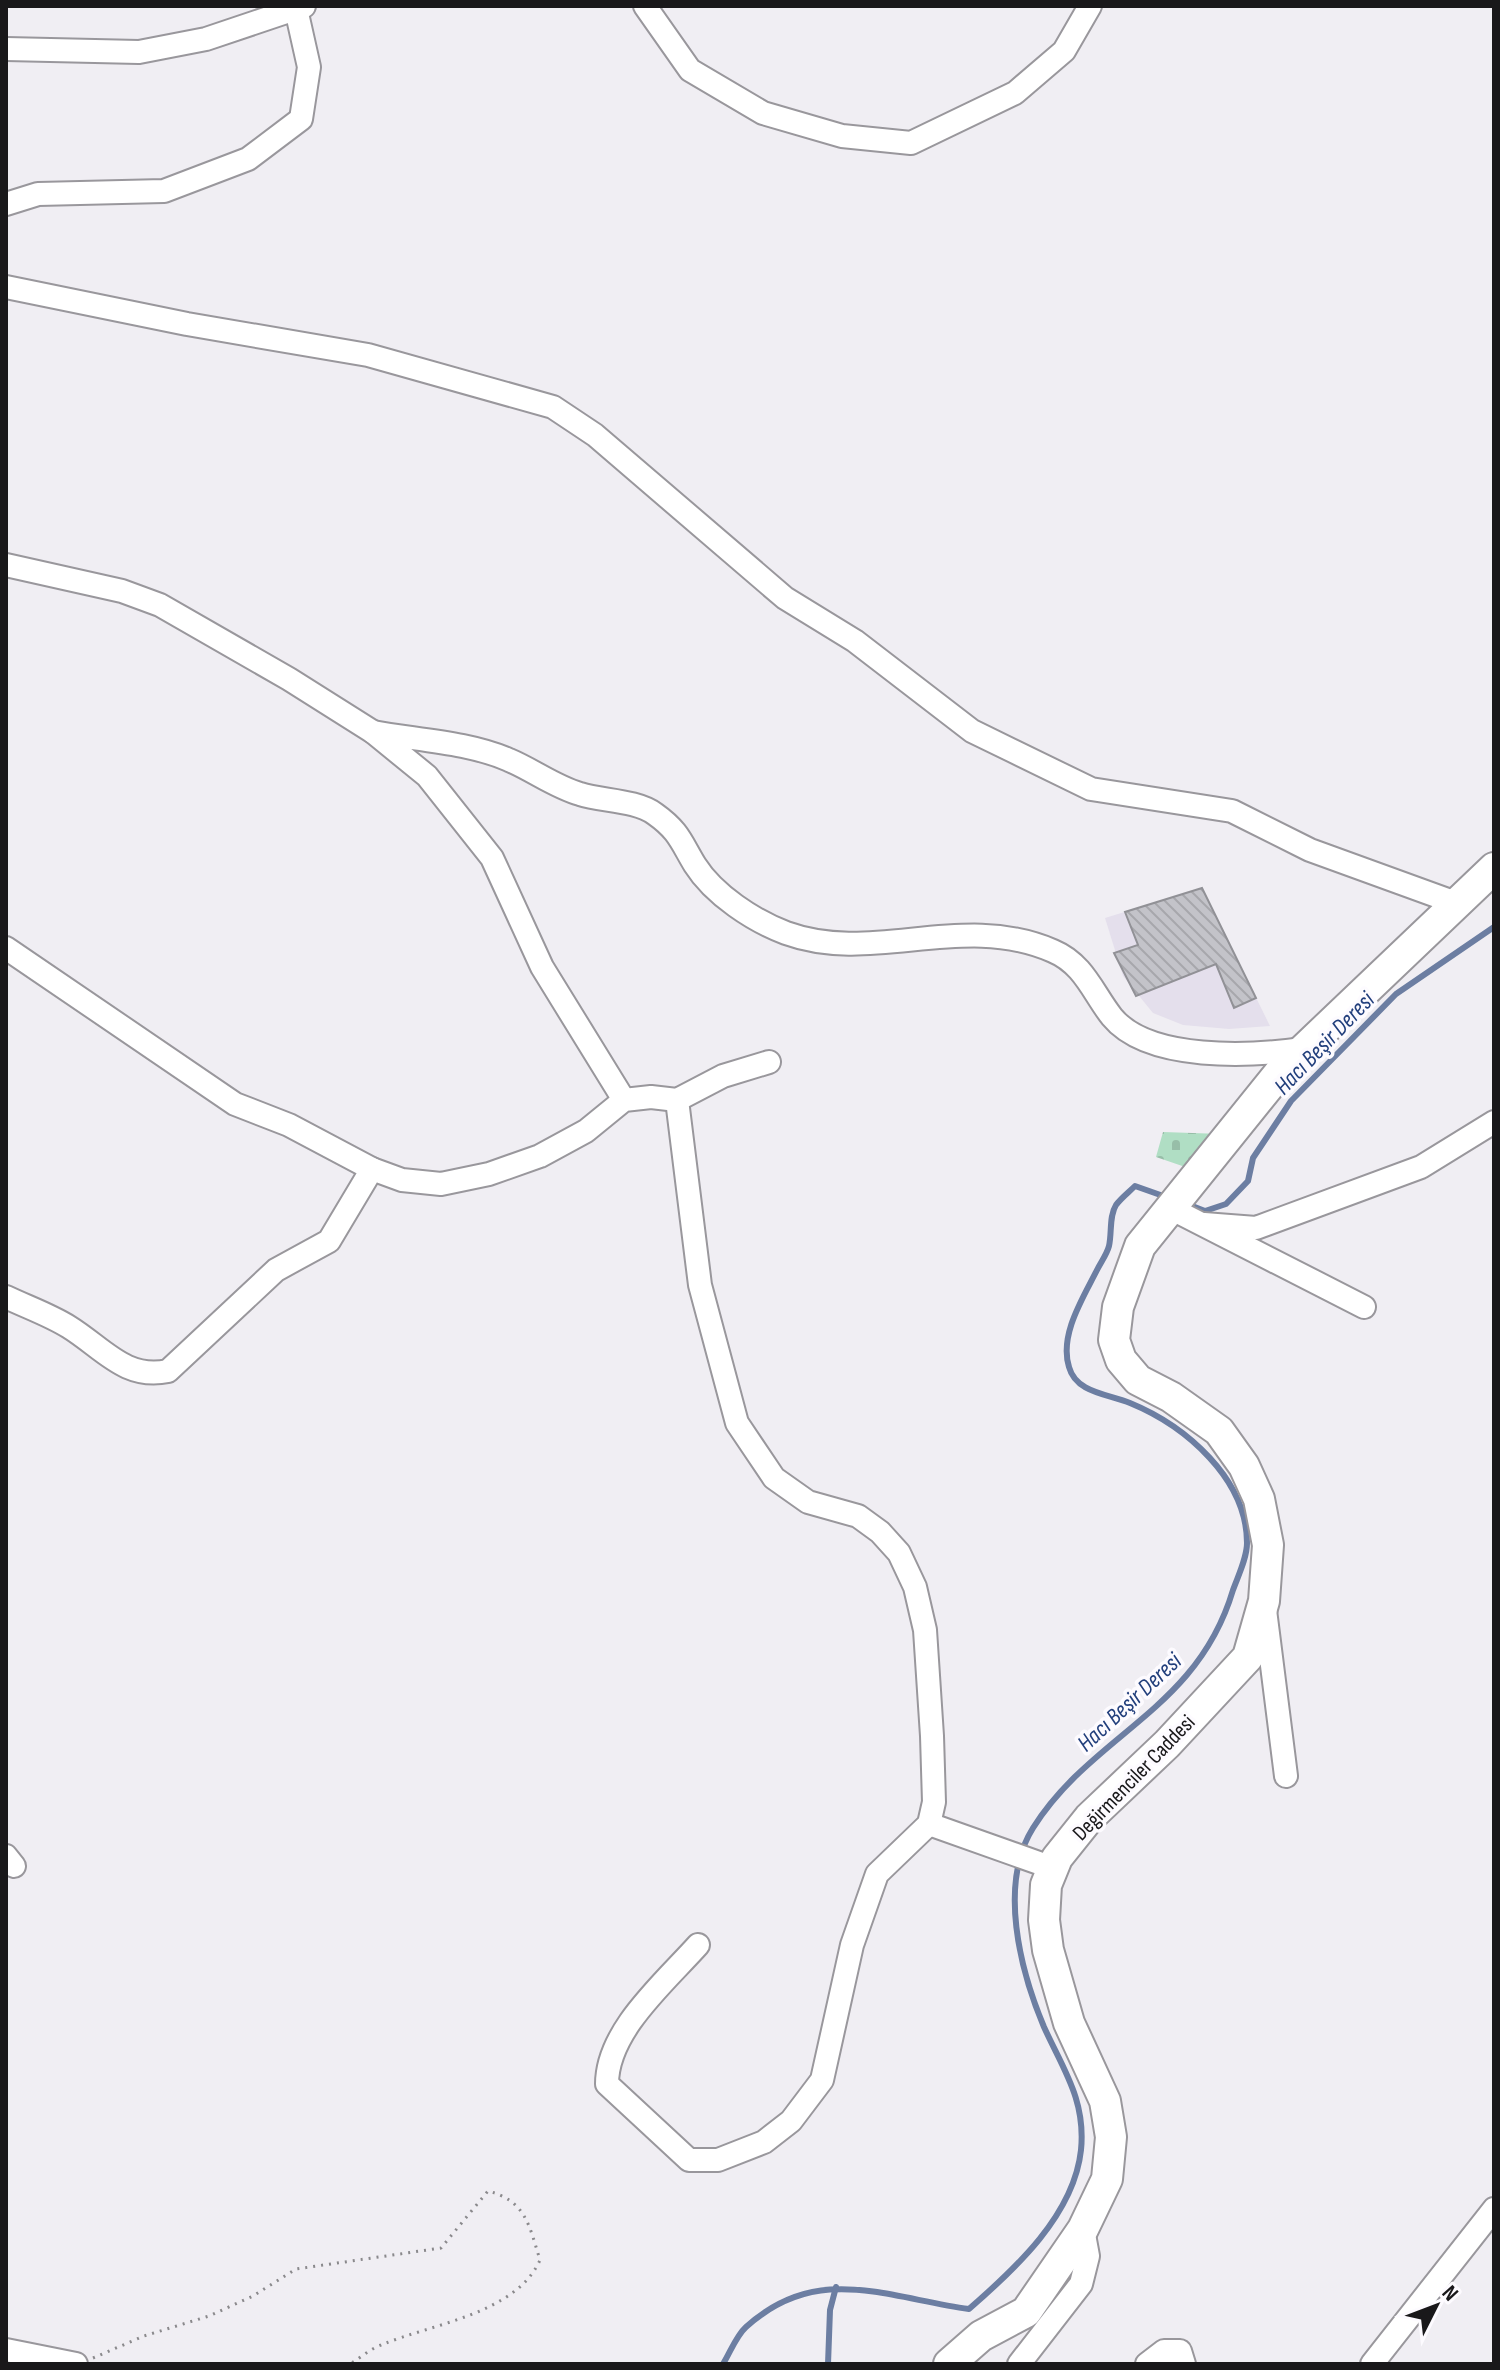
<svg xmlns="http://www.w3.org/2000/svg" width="1500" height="2370" viewBox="0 0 1500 2370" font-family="'Sofia Sans Condensed',sans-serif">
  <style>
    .built { fill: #e4dfec }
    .cemetery { fill: url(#cemetery-stones) }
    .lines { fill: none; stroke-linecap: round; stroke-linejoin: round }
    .stream { stroke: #6c7ea2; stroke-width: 6 }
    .building { fill: url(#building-back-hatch); stroke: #919196; stroke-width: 2 }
    .minor-casing { stroke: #99979c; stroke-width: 26 }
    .major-casing { stroke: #99979c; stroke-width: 34 }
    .path { stroke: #8a898c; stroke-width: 3; stroke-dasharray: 2 6; stroke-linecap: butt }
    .minor { stroke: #fff; stroke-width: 22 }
    .major { stroke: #fff; stroke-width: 30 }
    .labels { text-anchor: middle; stroke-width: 7; stroke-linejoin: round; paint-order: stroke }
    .street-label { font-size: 22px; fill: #19181a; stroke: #fdfbff }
    .water-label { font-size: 24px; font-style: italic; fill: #223f7c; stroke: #fdfbff }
  </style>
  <defs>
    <pattern id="cemetery-stones" width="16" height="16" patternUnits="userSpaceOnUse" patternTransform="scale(2)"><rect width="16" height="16" fill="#b0dec4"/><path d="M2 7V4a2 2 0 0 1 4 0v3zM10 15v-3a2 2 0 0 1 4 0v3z" fill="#97bea8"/></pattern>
    <pattern id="building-back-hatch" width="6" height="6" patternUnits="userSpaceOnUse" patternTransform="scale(2)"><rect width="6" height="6" fill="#c3c3c9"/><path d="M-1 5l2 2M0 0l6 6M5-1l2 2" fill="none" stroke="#a7a7ac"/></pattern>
  </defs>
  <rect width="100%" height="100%" fill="#f0eef3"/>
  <path class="built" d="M1202,888L1270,1026L1229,1029L1183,1025L1153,1013L1123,976L1105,918Z"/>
  <path class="cemetery" d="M1163,1132L1222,1134L1194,1170L1156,1157Z"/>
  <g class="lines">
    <g class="stream">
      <path d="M1187,1204L1205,1211L1226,1204L1248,1181L1253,1158L1291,1101L1396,994L1494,927"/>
      <path d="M723,2364C730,2353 736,2336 746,2327C817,2263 884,2297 969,2309C1015,2269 1074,2215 1081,2150C1086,2100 1063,2069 1044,2027C1020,1970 998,1884 1033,1828C1093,1733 1197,1711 1233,1590C1238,1576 1247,1558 1247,1543C1247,1479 1186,1426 1130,1403C1108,1394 1076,1393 1069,1367C1059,1335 1083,1298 1097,1270C1101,1262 1107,1254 1109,1246C1112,1233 1109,1216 1116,1205C1121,1198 1129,1192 1135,1186L1169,1198"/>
      <path d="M828,2364L830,2310L836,2287"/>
    </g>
  </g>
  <path class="building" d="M1202,888L1256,998L1234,1008L1216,964L1136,996L1114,953L1138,945L1125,912Z"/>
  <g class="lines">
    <defs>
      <g id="minor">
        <path d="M645,6L690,70L763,113L842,136L911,143L1015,93L1064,51L1090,6"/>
        <path d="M6,49L139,52L206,39L304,6"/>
        <path d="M6,204L38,194L164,191L248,159L301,119L309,67L296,9"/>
        <path d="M6,287L187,324L368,355L553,407L595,435L785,598L855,641L972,731L1091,789L1232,811L1310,850L1456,903"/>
        <path d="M6,565L122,591L160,605L289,679L373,732L427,776L492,858L542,967L624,1100"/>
        <path d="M373,732C416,740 469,742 509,760C533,770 555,787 580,794C602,801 636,800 655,814C679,831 681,842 695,865C714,895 754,921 786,933C874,965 961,911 1053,951C1084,964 1093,993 1112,1017C1149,1062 1252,1056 1303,1049"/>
        <path d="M6,948L235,1104L289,1125L372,1169"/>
        <path d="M677,1100L700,1285L737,1423L774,1478L808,1502L858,1516L880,1532L899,1553L915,1587L925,1630L932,1736L934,1802L929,1824L877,1874L852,1945L822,2080L791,2121L764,2142L718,2160H689L607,2084C607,2031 664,1983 698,1945"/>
        <path d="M1172,1209L1364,1307"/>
        <path d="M1204,1224L1256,1228L1421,1167L1494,1122"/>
        <path d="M6,1297C27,1307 50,1315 69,1327C103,1348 125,1380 168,1371L276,1270L329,1241L372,1169L402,1180L441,1184L489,1174L540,1156L586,1131L624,1100L651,1097L677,1100L723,1076L769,1062"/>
        <path d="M1265,1610L1286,1776"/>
        <path d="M929,1824L1053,1868"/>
        <path d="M6,1856L14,1866"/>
        <path d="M6,2350L76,2364"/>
        <path d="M1019,2364L1081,2284L1088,2256L1083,2229"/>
        <path d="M1147,2364L1164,2351H1180L1184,2364"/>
        <path d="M1372,2364L1494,2209"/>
      </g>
      <path id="major" d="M949,2364L981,2336L1026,2312L1083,2229L1107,2179L1111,2137L1105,2101L1069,2023L1048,1950L1044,1920L1046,1885L1057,1858L1089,1818L1167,1744L1248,1657L1264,1601L1268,1545L1259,1499L1244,1466L1219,1431L1171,1397L1138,1380L1121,1360L1114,1340L1118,1307L1140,1246L1281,1071L1494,868"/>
    </defs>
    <use href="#minor" class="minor-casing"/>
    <use href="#major" class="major-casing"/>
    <path class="path" d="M93,2358L144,2336L209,2316L253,2296L296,2269L441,2248L488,2191C526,2201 529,2225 540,2260C516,2314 431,2324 381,2345C370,2349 360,2358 350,2364"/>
    <use href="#minor" class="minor"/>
    <use href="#major" class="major"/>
  </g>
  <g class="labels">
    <g class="street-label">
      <text transform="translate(1133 1777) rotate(-46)" y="8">Değirmenciler Caddesi</text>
    </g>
    <g class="water-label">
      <text transform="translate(1324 1043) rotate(-46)" y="8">Hacı Beşir Deresi</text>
      <text transform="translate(1129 1702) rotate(-43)" y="8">Hacı Beşir Deresi</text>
    </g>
  </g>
  <rect width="1500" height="2370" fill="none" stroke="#19181a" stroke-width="16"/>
  <g transform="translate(1436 2306) rotate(48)" stroke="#fdfbff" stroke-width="6" paint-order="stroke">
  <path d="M0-6L14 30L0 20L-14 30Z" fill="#19181a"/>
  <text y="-12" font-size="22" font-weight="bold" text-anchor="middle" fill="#19181a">N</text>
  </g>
</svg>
